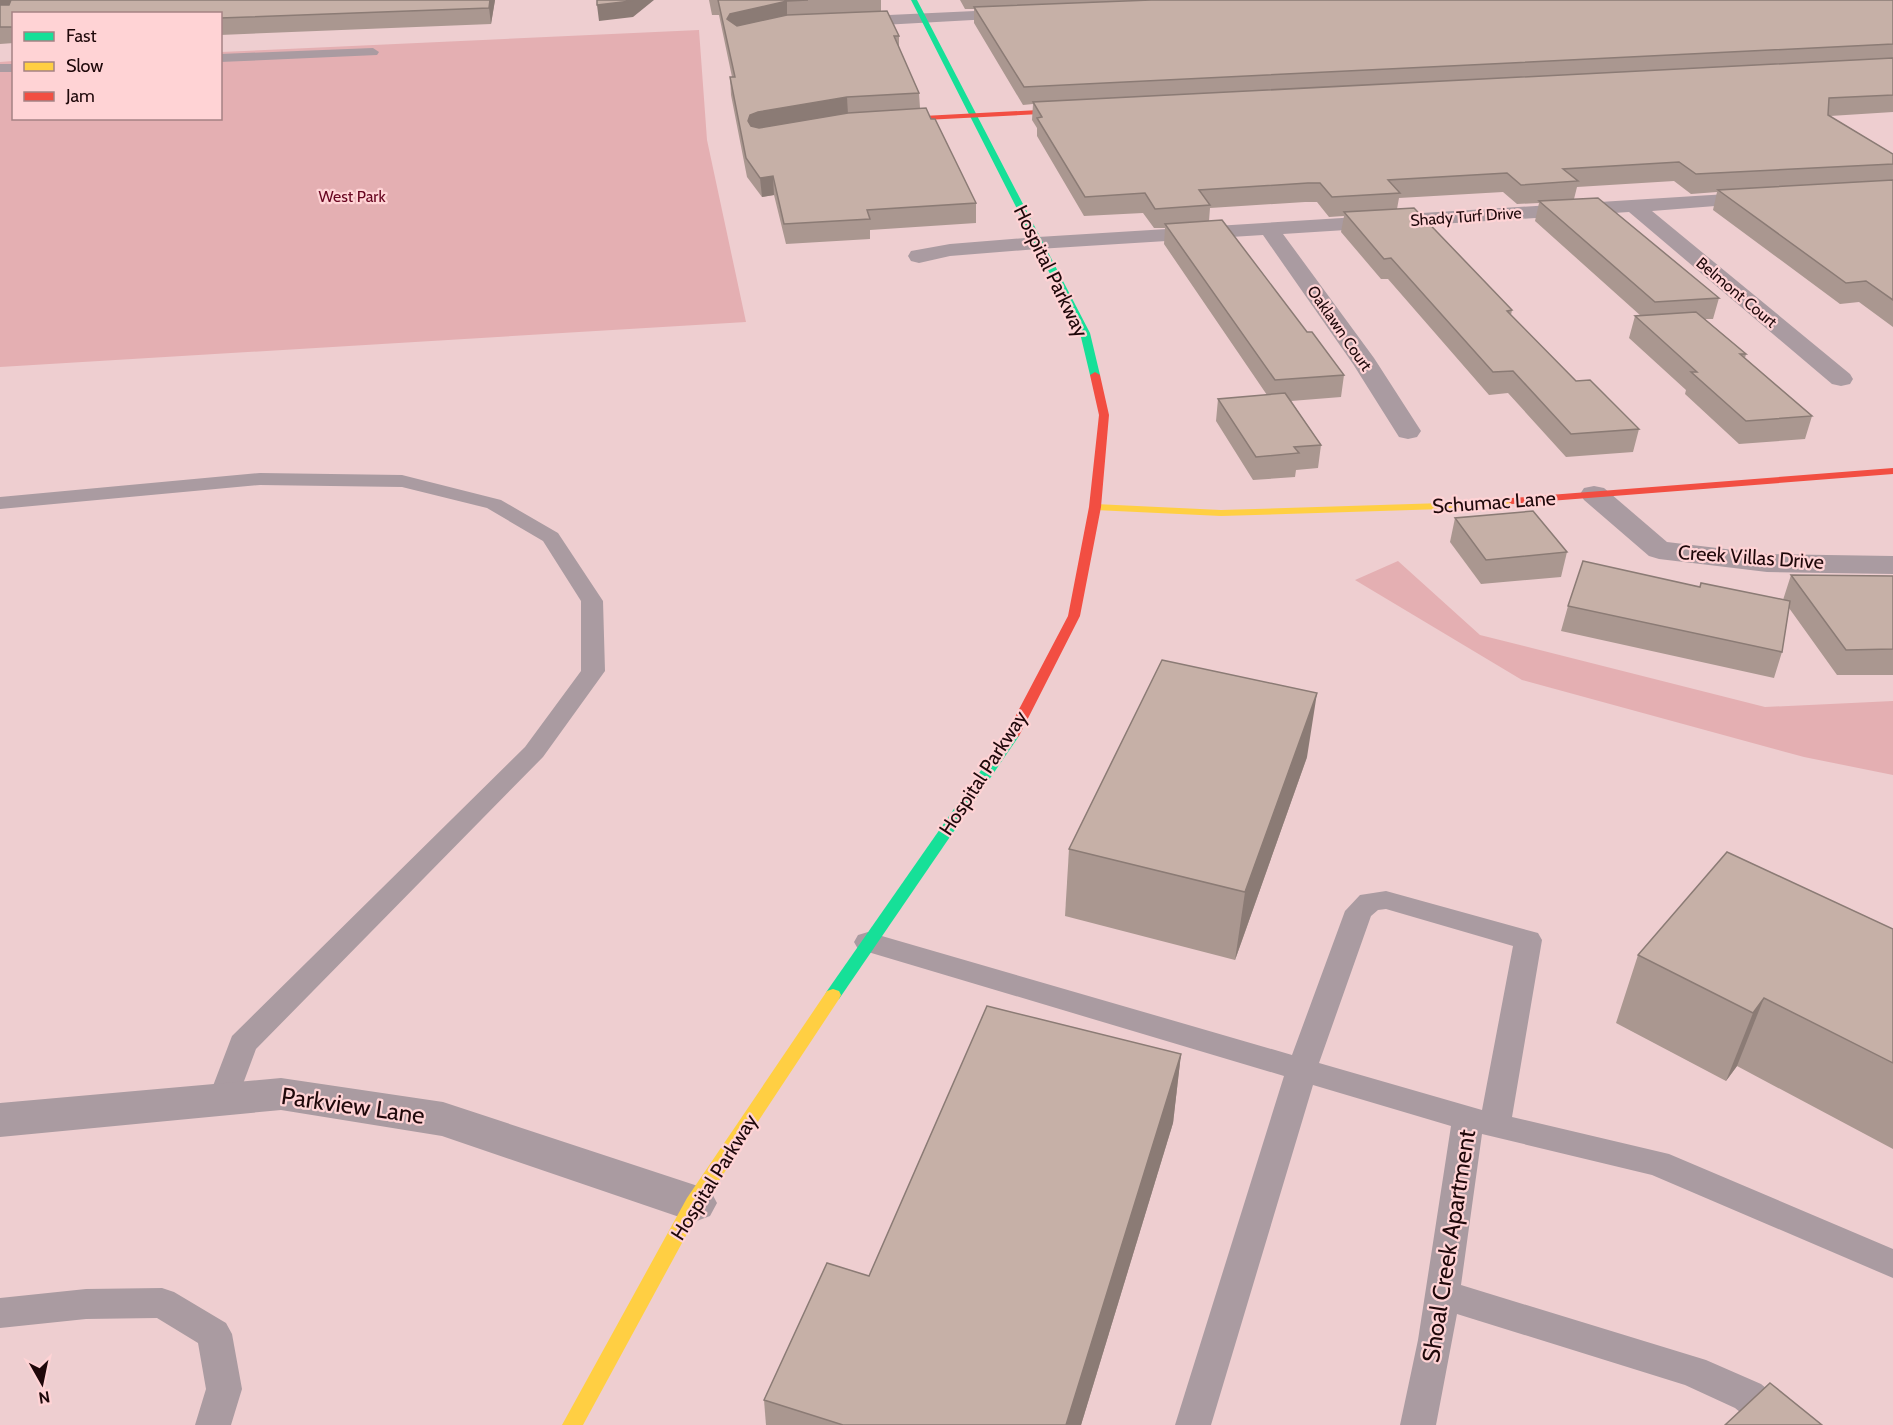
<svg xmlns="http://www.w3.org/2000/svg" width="1893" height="1425" viewBox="0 0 1893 1425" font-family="Cabin,sans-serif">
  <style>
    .green { fill: #e4afb2 }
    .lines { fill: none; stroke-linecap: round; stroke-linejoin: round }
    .lane { fill: #aa9ba1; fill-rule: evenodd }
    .street { fill: #aa9ba1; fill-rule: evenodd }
    .fast { fill: #16e098; fill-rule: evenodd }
    .slow { fill: #ffcf43; fill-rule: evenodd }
    .jam { fill: #f24e42; fill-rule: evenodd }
    .wall { fill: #aa9790 }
    .shaded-wall { fill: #8b7b75 }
    .building { fill: #c6b0a7; stroke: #8b7b75; stroke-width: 1.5 }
    .labels { text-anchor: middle; stroke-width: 4.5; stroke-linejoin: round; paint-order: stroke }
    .far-park-label { font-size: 16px; fill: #680520; stroke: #ffd3d5 }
    .far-street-label { font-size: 16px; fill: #1f080a; stroke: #ffd3d5 }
    .street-label { font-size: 20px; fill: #1f080a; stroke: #ffd3d5 }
    .near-street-label { font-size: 24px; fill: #1f080a; stroke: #ffd3d5 }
  </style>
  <rect width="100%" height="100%" fill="#eeced0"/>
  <g class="green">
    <path d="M699,30L707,140L746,322L0,367V62L13,61L14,118H220L221,52Z"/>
    <path d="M1398,561L1480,635L1765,707L1893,701V775L1804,757L1522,680L1355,580Z"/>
  </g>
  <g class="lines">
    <g class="lane">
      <path d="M373,48L379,52L377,55L220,62V54Z"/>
      <rect x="0" y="64" width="14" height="8"/>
      <path d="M260,473L402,475L501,500L558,533L603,601L605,671L543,757L256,1049L234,1108L223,1111L212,1108L208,1099L232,1036L525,747L581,671V601L543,541L487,508L402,487L260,485L0,509V497Z"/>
      <path d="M1386,891L1538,933L1542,940L1512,1117L1669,1154L1893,1249V1278L1652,1175L1482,1134L1461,1285L1706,1360L1761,1384L1796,1413L1801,1425H1756L1735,1408L1685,1385L1457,1314L1436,1425H1400L1418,1340L1451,1126L1313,1085L1211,1425H1175L1284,1076L858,949L854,942L858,935L868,932L1292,1055L1345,911L1360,895ZM1386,909L1513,946L1482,1110L1319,1063L1371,916L1378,910Z"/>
      <path d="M162,1288L174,1292L226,1323L232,1334L242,1389L231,1425H195L206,1389L198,1343L157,1318L86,1319L0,1328V1298L86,1289Z"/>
    </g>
    <g class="street">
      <path d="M1019,9L1027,14L1025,17L846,27L838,22L846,17Z"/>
      <path d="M1759,192L1766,194L1769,198L1766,202L1652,211L1850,374L1853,379L1850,384L1841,386L1832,384L1629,212L1283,234L1374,358L1421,431L1417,437L1408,439L1399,437L1353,364L1263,235L1038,249L950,256L919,263L911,261L908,256L911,251L950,244L1038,237Z"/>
      <path d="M1594,486L1604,488L1667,542L1767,554L1893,556V574L1767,572L1659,559L1649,556L1584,500L1580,494L1584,488Z"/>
      <path d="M281,1078L443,1102L710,1190L717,1203L710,1216L694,1222L442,1136L281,1110L0,1137V1103Z"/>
    </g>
    <g class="fast">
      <path d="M911,0H917L1090,333L1100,375L1099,377L1095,378L1090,375L1080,333Z"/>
      <path d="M1012,732L1019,736L839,999L833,1001L827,999L825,995L827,991L1007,733Z"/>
    </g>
    <g class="slow">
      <path d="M1512,498L1516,499V503L1443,509L1221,516L1095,510L1089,507L1095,504L1221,510L1443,503Z"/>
      <path d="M833,989L839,991L841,995L839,999L701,1208L583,1425H562L687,1198L827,991Z"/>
    </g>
    <g class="jam">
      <path d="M1076,108H1079V112L885,122L881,120L885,118Z"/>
      <path d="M1095,372L1100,375L1109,415L1101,507L1080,616L1019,736L1012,740L1005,736L1068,616L1089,507L1099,415L1090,375Z"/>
      <path d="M1893,468V474L1512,504L1506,501L1512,498Z"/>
    </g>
  </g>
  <g class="wall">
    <path d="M0,0H495L491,24L220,35V14H14V43L0,44Z"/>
    <path d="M709,0H881V11L899,36V49L919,93L920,108L931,119L976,203V223L870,230V239L786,244L774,195L762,197L747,177L731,95L730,77H732L719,15H712Z"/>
    <path d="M960,0H1893V112L1830,116L1893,154V327L1859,302L1840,304L1713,210L1717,192L1691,194L1674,181L1577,187L1574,199L1719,298L1713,319H1705L1746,354L1745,358L1812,416L1805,439L1739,444L1685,394L1686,390L1629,338L1635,316H1641L1535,221L1539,203L1517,204L1503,192L1399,198L1397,209L1512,310L1511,315L1576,381L1639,429L1633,452L1566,457L1508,393L1489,395L1388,279H1381L1341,232L1344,216L1329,217L1317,202H1305L1210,208L1209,221L1344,375L1341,397L1291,401L1321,445L1318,468L1296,470L1295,477L1253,480L1216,421L1218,399L1267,395L1164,244L1165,228H1154L1143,213L1084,216L1037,136V128L1032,120L1033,104L1023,105L974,23V9H965Z"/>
    <path d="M1455,518L1567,552L1561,577L1481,584L1450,542Z"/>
    <path d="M1791,575L1893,576V675H1837L1789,608L1782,652L1774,678L1561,631L1568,606L1700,587L1783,600Z"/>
    <path d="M1307,757L1235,960L1065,916L1069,849Z"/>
    <path d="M1893,929V1149L1737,1066L1726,1081L1616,1023L1638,955Z"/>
    <path d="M1181,1054L1173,1123L1081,1425H766L764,1400L869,1276Z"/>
  </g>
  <g class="shaded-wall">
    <path d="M0,0H12L14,7L0,8Z"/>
    <path d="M490,0H495L491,24L489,8Z"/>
    <path d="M633,0H654L633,17L599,21L597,5Z"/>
    <path d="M787,1V17L731,30L727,19L730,14Z"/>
    <path d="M847,97L848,115L751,133L748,121L750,115L758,112Z"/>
    <path d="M773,176L774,195L762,197L760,178Z"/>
    <path d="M1317,693L1307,757L1235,960L1245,892Z"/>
    <path d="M1764,998L1737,1066L1726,1081L1753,1013Z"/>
    <path d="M1181,1054L1173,1123L1081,1425H1066Z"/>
  </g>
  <g class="building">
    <path d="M11,0H490L489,8L220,18V14H14V27H0V5H9Z"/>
    <path d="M597,0H633L631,1L597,5Z"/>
    <path d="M718,0H808L787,1L730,14L727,19L737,26L787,15L887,11L899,36H894L919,93L847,97L758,112L750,115L748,121L751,126L759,128L848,113L926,108L931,119H935L976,203L867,210L870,219L784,224L773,176L760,178L746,158L730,77H735Z"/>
    <path d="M1151,0H1893V44L1024,87L974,7Z"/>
    <path d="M1893,58V95L1829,98L1828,115L1893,154V164L1696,174L1679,162L1563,169L1578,181L1521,185L1507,173L1388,180L1400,193L1332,197L1320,183H1308L1199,190L1210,205L1155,209L1145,193L1085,197L1037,118L1042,117L1033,102Z"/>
    <path d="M1893,180V300L1866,281L1846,283L1718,190Z"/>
    <path d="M1598,198L1719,298L1655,302L1539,201Z"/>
    <path d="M1414,208L1512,310L1507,311L1576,381L1590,380L1639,429L1571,434L1513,371L1493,372L1391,258L1384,259L1344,212Z"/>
    <path d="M1222,220L1307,332H1312L1344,375L1275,380L1165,224Z"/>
    <path d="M1696,312L1746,354H1740L1812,416L1746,421L1691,372H1697L1635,316Z"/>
    <path d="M1285,393L1321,445L1294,447L1299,453L1256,457L1218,399Z"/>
    <path d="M1533,511L1567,552L1486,560L1455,518Z"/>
    <path d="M1583,561L1700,587L1701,583L1790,601L1782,652L1568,606Z"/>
    <path d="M1791,575L1893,576V649L1846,650Z"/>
    <path d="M1162,660L1317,693L1245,892L1069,849Z"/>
    <path d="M1727,852L1893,929V1063L1764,998L1753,1013L1638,955Z"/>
    <path d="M987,1006L1181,1054L1066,1425H843L764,1400L827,1263L869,1276Z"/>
    <path d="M1770,1383L1822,1425H1725Z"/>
  </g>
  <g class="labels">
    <g class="far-park-label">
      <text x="352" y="202">West Park</text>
    </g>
    <g class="far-street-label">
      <text transform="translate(1466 216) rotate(-4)" y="6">Shady Turf Drive</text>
      <text transform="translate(1737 292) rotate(40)" y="6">Belmont Court</text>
      <text transform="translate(1340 328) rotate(55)" y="6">Oaklawn Court</text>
    </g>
    <g class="street-label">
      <text transform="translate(1051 271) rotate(64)" y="7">Hospital Parkway</text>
      <text transform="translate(1494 502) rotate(-4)" y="7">Schumac Lane</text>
      <text transform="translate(1751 557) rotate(4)" y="7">Creek Villas Drive</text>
      <text transform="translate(983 773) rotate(-57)" y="7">Hospital Parkway</text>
      <text transform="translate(714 1177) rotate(-58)" y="7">Hospital Parkway</text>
    </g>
    <g class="near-street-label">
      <text transform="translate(353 1106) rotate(8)" y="8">Parkview Lane</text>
      <text transform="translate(1449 1246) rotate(-81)" y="8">Shoal Creek Apartment</text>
    </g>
  </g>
  <rect x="12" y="12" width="210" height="108" fill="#ffd3d5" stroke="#a58284" stroke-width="1.5"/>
  <rect x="24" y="32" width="30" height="9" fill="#16e098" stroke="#a58284" stroke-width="1.5"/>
  <text x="66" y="42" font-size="18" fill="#1f080a">Fast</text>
  <rect x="24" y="62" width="30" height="9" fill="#ffcf43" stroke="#a58284" stroke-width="1.5"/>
  <text x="66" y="72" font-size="18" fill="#1f080a">Slow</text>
  <rect x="24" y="92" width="30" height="9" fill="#f24e42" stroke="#a58284" stroke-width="1.5"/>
  <text x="66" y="102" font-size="18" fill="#1f080a">Jam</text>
  <g transform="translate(42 1383) rotate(171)" stroke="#ffd3d5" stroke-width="4.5" paint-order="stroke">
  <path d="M0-4.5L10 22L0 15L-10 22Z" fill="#1f080a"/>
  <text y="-9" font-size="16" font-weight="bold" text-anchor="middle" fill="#1f080a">N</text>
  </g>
</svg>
